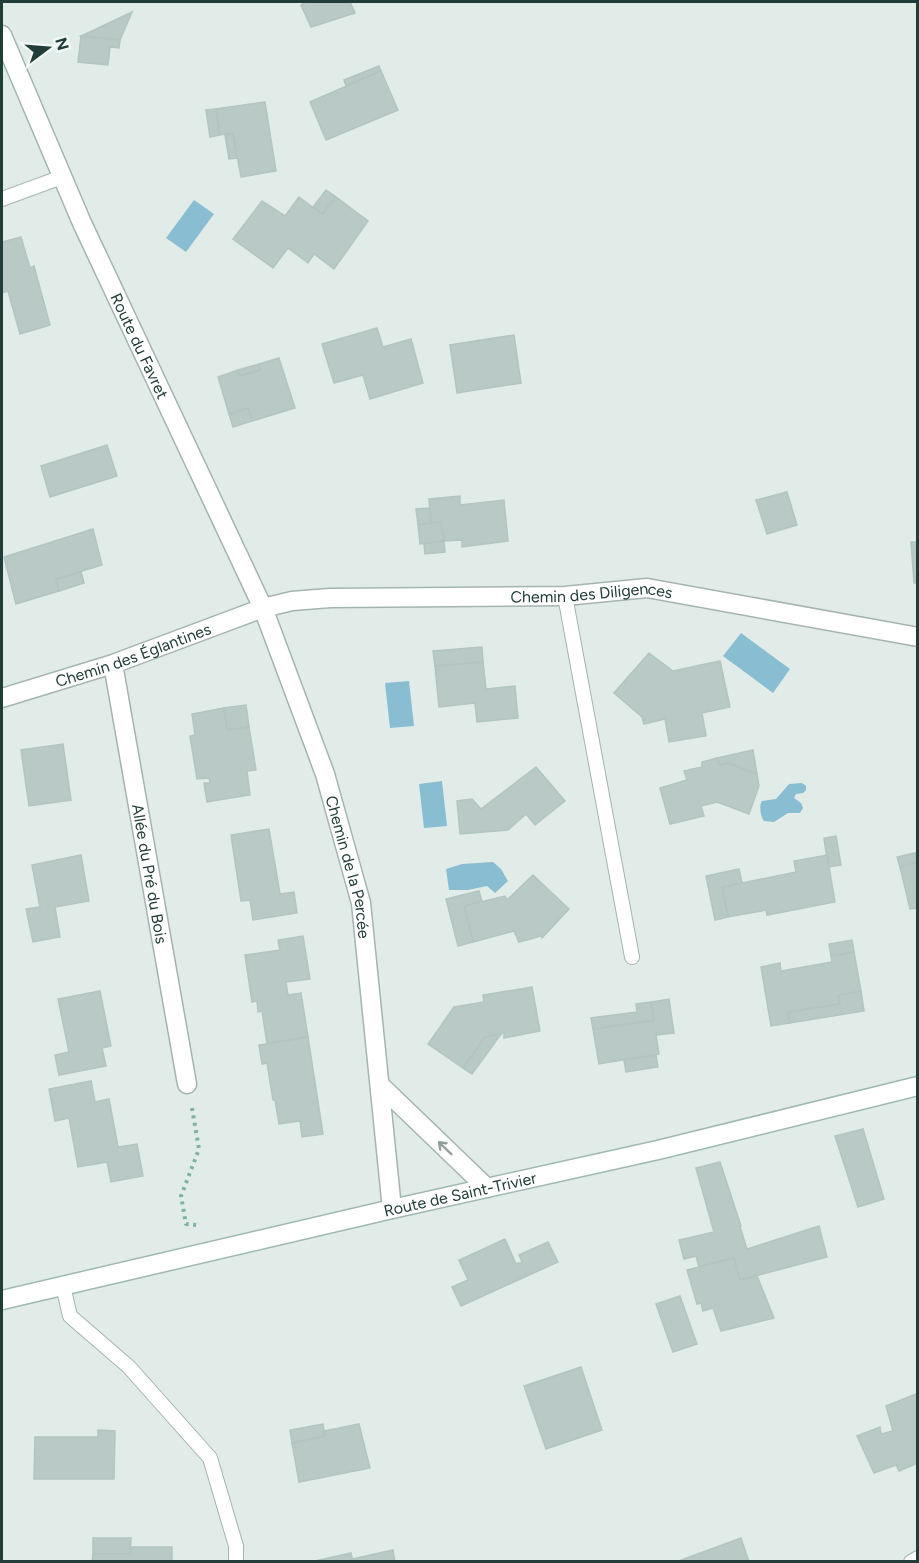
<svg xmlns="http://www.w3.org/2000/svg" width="919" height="1563" viewBox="0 0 919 1563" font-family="Figtree,sans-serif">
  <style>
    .water { fill: #88bdd2 }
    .building { fill: #b9c9c5; stroke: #b3c5c0; stroke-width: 1.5 }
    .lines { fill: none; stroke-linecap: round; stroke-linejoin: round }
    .lane-casing { stroke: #a4b4b0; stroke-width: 16 }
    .street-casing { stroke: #a4b4b0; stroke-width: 21 }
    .secondary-casing { stroke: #9fb8b2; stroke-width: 21 }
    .path { stroke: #81b0a7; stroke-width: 4; stroke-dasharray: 3 4.5; stroke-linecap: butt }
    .lane { stroke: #fff; stroke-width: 14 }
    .street { stroke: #fff; stroke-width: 18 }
    .secondary { stroke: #fff; stroke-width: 18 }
    .oneway { stroke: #909e9c }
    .labels { text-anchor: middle; stroke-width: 6; stroke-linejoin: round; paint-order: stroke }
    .street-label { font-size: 16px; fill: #213d39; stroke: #f1f8f6 }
  </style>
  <rect width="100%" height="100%" fill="#e1ece8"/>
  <g class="water">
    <path d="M194,200L214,214L186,252L166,238Z"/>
    <path d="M741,633L790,669L773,693L723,656Z"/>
    <path d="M409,681L414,726L390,728L385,683Z"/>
    <path d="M442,781L447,826L424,828L419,784Z"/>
    <path d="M802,783L806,786V790L803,793L796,794L794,798L801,803L803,808L800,813H788L774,822L764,821C760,816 759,805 762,801L776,799L789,784Z"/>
    <path d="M493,862L501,869L508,881L495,893L487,886L468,890H449L446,869L462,864Z"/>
  </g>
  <g class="building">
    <path d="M307,2H350L355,13L311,27L301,5Z"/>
    <path d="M132,12L120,40L81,36Z"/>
    <path d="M81,36L120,40L119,48L110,47L108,65L78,62Z"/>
    <path d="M379,66L381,71L346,86L344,80Z"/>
    <path d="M381,71L398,110L326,140L310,102Z"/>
    <path d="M265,102L276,171L241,177L233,133L220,135L216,109Z"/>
    <path d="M216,109L220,135L210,137L206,110Z"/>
    <path d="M233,133L237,158L229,159L225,135Z"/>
    <path d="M326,190L336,197L322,214L313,207Z"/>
    <path d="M299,197L322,214L336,197L368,221L334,269L314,254L308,263L288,248L273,268L233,239L262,201L285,216Z"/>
    <path d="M21,237L30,268L34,266L50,325L20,334L8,291L2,293V242Z"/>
    <path d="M377,328L383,347L411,339L423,383L370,399L363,375L334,383L322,344Z"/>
    <path d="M514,335L521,383L457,393L450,345Z"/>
    <path d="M279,358L295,408L252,421L248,408L229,414L218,377L238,370L239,376L260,370L259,364Z"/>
    <path d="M259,364L260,370L239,376L238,370Z"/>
    <path d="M248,408L252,421L233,427L229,414Z"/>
    <path d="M107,445L117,476L50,497L41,466Z"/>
    <path d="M787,492L797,525L767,534L756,500Z"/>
    <path d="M460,496V505L504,500L508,541L462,547V540L444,541L441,522L431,523L429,499Z"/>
    <path d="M430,508L431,523L418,525L416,509Z"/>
    <path d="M441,522L444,541L420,544L418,525Z"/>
    <path d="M93,529L102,565L56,579L59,591L16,604L4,557Z"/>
    <path d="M444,541L445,552L425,554L424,544Z"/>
    <path d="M911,542H918V583H914Z"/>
    <path d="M81,572L84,583L59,591L56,579Z"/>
    <path d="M482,647L483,662L435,666L433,651Z"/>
    <path d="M649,653L673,671L720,661L730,707L702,713L706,736L669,742L665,719L644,724L642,717L614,693Z"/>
    <path d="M483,662L486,689L515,686L518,718L477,722L475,703L439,707L435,666Z"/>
    <path d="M246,705L249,727L227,730L224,708Z"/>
    <path d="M224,708L227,730L249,727L256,770L247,771L250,795L207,802L204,783H210L209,778L197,779L190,736L195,735L192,714Z"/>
    <path d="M63,744L71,800L29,806L21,750Z"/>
    <path d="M753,750L757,774L728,763L719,765L717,758Z"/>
    <path d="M717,758L719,765L728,763L757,774L759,786L749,814L717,802L701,806L704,816L670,824L660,788L687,780L684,771L702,767V762Z"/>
    <path d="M536,767L565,801L535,825L526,814L508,830L460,834L457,801L472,799L481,809Z"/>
    <path d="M269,829L280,894L294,892L297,913L253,920L250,900L241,901L231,835Z"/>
    <path d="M836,836L841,865L828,867L824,838Z"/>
    <path d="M915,853H918V908L910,909L900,867L917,862Z"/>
    <path d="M915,853L917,862L900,867L897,857Z"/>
    <path d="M81,855L89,901L55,907L60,937L33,942L26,909L40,907L32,865Z"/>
    <path d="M827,855L835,902L767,915L766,910L728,917L722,887L796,872L794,861Z"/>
    <path d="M739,869L742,883L722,887L728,917L715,920L706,876Z"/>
    <path d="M533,875L569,909L542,938L541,936L519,942L514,931L473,942L464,906L505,896L507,900Z"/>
    <path d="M479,891L482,901L464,906L473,942L458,946L446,899Z"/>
    <path d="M303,936L310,979L286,982L288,995L301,993L308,1037L267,1044L262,1011L258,1012L257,1001L252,1002L245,955L280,950L278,940Z"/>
    <path d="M852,940L854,952L831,956L829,944Z"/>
    <path d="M854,952L861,991L838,995L840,1004L788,1012L790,1023L771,1026L761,967L780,963L781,971L832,962L831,956Z"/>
    <path d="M532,987L540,1031L504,1038V1033L485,1037L463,1068L428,1044L454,1007L484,1002L483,995Z"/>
    <path d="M100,991L111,1046L102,1048L106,1066L59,1075L55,1055L69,1052L58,999Z"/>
    <path d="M861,991L864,1011L790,1023L788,1012L840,1004L838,995Z"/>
    <path d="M669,999L674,1033L656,1035L659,1054L599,1064L593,1029L654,1020L651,1002Z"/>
    <path d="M651,1002L654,1020L593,1029L591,1018L637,1012L636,1004Z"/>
    <path d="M501,1034L472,1074L463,1068L485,1037Z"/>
    <path d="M308,1037L323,1134L302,1137L300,1121L279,1124L275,1100H273L267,1063L262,1064L259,1045Z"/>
    <path d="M656,1055L658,1067L626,1072L624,1060Z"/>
    <path d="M91,1081L95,1102L109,1099L118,1147L137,1144L143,1176L111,1182L107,1162L78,1167L69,1118L55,1121L49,1089Z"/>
    <path d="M863,1129L884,1199L858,1207L835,1136Z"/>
    <path d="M720,1162L741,1226L740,1227L747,1249L819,1226L827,1257L740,1280L734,1258L699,1267L696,1256L684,1259L679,1240L714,1232L696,1168Z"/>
    <path d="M505,1239L516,1264L522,1262L519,1255L548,1242L558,1262L461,1306L452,1287L468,1280L459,1260Z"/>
    <path d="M734,1258L740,1280L757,1276L774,1318L721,1331L713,1308L703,1311L701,1303L697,1304L687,1270Z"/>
    <path d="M680,1296L697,1344L673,1352L656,1304Z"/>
    <path d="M581,1367L602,1430L546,1449L524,1386Z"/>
    <path d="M918,1393V1463L899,1471L896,1465L874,1473L857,1436L880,1427L881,1434L893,1431L886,1406Z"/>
    <path d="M323,1424L325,1436L292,1443L290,1430Z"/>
    <path d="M359,1424L370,1468L299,1482L292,1443L325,1436L324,1431Z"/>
    <path d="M98,1430L115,1431L114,1479H34L35,1437H98Z"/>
    <path d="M93,1538H131L130,1554H93Z"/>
    <path d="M741,1538L749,1562H676Z"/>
    <path d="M131,1547H172V1562H92L93,1554H130Z"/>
    <path d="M393,1550L395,1562H353L352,1559Z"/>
    <path d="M351,1553L353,1562L315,1561Z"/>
  </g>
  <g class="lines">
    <defs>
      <g id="lane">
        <path d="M2,199L62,177"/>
        <path d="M565,596L632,957"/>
        <path d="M63,1286L70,1316L129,1367L210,1458L236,1546V1562"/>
        <path d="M911,1562L918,1558"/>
      </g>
      <g id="street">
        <path id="s1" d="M2,35L82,223L263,608L325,774L361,903L392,1209"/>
        <path id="s2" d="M113,664L187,1084"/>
        <path id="s3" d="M2,698L113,664L263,608L292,601L330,598L565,596L647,588L918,637"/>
        <path d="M381,1086L487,1188"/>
      </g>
      <g id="secondary">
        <path id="s4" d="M2,1300L392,1209L658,1150L918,1086"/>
      </g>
    </defs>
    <use href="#lane" class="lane-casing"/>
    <use href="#street" class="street-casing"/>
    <use href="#secondary" class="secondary-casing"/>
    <path class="path" d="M192,1108L199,1149L181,1196L186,1224L197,1225"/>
    <use href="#lane" class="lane"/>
    <use href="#street" class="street"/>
    <use href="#secondary" class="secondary"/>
  </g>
  <defs><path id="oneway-shaft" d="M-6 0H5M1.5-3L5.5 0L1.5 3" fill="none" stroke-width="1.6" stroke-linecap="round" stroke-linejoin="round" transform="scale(1.5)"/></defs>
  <use class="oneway" href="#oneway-shaft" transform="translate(445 1148) rotate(-136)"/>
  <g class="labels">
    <g class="street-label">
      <text dy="6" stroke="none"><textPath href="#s1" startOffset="340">Route du Favret</textPath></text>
      <text dy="6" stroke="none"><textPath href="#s3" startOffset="606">Chemin des Diligences</textPath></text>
      <text dy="6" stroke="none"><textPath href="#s3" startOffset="138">Chemin des Églantines</textPath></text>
      <text dy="6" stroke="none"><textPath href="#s1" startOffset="903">Chemin de la Percée</textPath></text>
      <text dy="6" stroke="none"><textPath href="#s2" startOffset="213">Allée du Pré du Bois</textPath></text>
      <text dy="6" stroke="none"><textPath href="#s4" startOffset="470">Route de Saint-Trivier</textPath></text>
    </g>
  </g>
  <rect width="919" height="1563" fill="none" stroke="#213d39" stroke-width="6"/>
  <g transform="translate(48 48) rotate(74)" stroke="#f1f8f6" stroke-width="4.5" paint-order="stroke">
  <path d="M0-4.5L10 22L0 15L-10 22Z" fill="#213d39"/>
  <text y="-9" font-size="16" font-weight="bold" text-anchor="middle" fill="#213d39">N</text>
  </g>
</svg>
